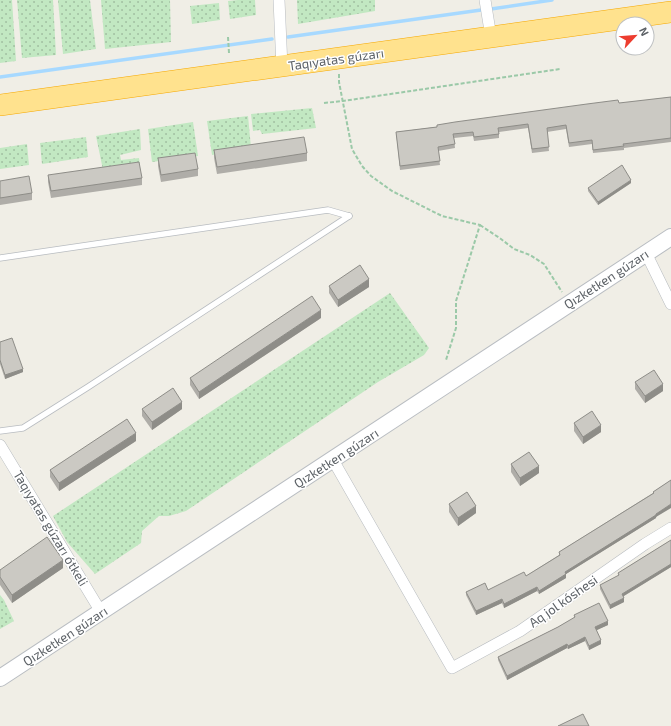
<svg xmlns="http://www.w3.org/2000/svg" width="671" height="726" viewBox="0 0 671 726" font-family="'Exo 2',sans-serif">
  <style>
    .grass { fill: url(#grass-dots) }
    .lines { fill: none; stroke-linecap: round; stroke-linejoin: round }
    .stream { stroke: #a7d9ff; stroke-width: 3.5 }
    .lane-casing { stroke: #b8bcc0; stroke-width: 7 }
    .street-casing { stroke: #b8bcc0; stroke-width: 12 }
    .secondary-casing { stroke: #b9bdc2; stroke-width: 18 }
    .highway-casing { stroke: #f6a800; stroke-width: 22 }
    .path { stroke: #9bc9a8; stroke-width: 2; stroke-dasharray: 4 2; stroke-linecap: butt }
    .lane { stroke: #fff; stroke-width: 5.5 }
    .street { stroke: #fff; stroke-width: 11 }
    .secondary { stroke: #fff; stroke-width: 16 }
    .highway { stroke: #ffe28e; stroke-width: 21 }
    .wall { fill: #afada8 }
    .shaded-wall { fill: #8e8d88 }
    .building { fill: #cbc9c3; stroke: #8e8d88 }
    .labels { text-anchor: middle; stroke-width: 3; stroke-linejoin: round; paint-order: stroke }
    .street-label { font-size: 13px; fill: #5d6267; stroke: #fff }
  </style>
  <defs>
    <pattern id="grass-dots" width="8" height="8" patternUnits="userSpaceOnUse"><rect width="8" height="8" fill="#c2e8c2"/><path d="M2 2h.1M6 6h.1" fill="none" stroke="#a1bfa1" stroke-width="1.8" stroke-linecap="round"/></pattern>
  </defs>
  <rect width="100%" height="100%" fill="#f0eee6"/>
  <g class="grass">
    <path d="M0,0H12L16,61L0,63Z"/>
    <path d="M17,0H53L56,55L22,58Z"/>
    <path d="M58,0H90L96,49L63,54Z"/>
    <path d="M101,0H170L171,42L105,49Z"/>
    <path d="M238,0H255L256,15L230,19L228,1Z"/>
    <path d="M297,0H375V11L298,24Z"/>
    <path d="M219,3L220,20L192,24L190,6Z"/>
    <path d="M312,108L316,128L262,134L260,130L253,131L251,114Z"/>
    <path d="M248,116L251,148L212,155L207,121Z"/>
    <path d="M193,122L198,156L152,162L148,129Z"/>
    <path d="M140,129L141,150L120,155L121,160L139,158L140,165L103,170L96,136Z"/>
    <path d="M86,137L88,157L42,164L40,143Z"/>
    <path d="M27,144L29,165L0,169V148Z"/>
    <path d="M390,293L429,348L424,355L378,382L186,511L169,516H159L142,531L141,543L95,574L67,542L53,516Z"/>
    <path d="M0,595L4,600L14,621L0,629Z"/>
  </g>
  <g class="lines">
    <g class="stream">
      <path d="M491,9L552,0"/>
      <path d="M288,37L481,10"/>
      <path d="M0,77L272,39"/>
    </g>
    <defs>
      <g id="lane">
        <path d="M0,258L328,210L349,216"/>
        <path d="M0,431L23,428L88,387L349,216"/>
      </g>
      <g id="street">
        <path d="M279,0L282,67"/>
        <path d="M485,0L491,37"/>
        <path d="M646,253L671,304"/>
        <path d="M0,445L101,612"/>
        <path d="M333,460L452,668L520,631L645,544L671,528"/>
      </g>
      <path id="secondary" d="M0,678L671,237"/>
      <path id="highway" d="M0,105L671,12"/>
    </defs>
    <use href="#lane" class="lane-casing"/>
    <use href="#street" class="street-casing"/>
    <use href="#secondary" class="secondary-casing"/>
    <use href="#highway" class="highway-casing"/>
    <g class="path">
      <path d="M228,37L229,53"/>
      <path d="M339,74V82L352,149L362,166L371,176L392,191L442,216L480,225L456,301V328L446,360"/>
      <path d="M324,103L343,101L560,69"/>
      <path d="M480,225L501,239L514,249L530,255L544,264L562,292"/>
    </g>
    <use href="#lane" class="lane"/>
    <use href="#street" class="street"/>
    <use href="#secondary" class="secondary"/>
    <use href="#highway" class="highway"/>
  </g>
  <g class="wall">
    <path d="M671,97V142L624,148V150L593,153L592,144L569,147L566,129L547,132L549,151L532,153L528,128L499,132V138L474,141L473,136L454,138L455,148L438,151L440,165L400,170L396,132Z"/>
    <path d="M214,150L307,153V161L217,174L214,158Z"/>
    <path d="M158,158L198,169V176L161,182L158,166Z"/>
    <path d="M48,175L142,178V185L51,198L48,182Z"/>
    <path d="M0,181L32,193V200L0,205Z"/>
    <path d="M631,183L598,205L588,191V188Z"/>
    <path d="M329,286L369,287L338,307L329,293Z"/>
    <path d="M321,318L199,399L190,385V378Z"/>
    <path d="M0,342L23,372L5,379L0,364Z"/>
    <path d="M635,382L663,391L645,403L635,389Z"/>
    <path d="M142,409H182L152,430L142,416Z"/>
    <path d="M574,423L601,432L583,444L574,431Z"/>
    <path d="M136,441L59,491L50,477V470Z"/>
    <path d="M511,464L539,473L520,486L511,472Z"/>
    <path d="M671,480L656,518L566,574V578L539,594L537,591L504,608L502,603L476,615L466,595V592L488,590L526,576L559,555V552L653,493V492Z"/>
    <path d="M449,504L476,513L458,526L449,512Z"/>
    <path d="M671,540V567L624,596V602L610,609L600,589V585L618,576V573Z"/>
    <path d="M63,568L12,603L0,585V570Z"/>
    <path d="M574,615L608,625L596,630L601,644L589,650L585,641L568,649L567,648L507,680L498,660V657L558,627L574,618Z"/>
  </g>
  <g class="shaded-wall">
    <path d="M631,180V183L598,205V202Z"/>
    <path d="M369,279V287L338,307V300Z"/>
    <path d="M321,310V318L199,399V392Z"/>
    <path d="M23,369V372L5,379V375Z"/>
    <path d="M663,384V391L645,403V396Z"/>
    <path d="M182,402V409L152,430V422Z"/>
    <path d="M601,425V432L583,444V437Z"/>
    <path d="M136,433V441L59,491V483Z"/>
    <path d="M539,466V473L520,486V478Z"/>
    <path d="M671,504V508L656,517V518L566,574V578L539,594V591L565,572Z"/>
    <path d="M476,506V513L458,526V518Z"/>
    <path d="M63,560V568L12,603V595Z"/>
    <path d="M671,564V567L622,597V594Z"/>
    <path d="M537,587V591L504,608V604Z"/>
    <path d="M624,598V602L610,609V605Z"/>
    <path d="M502,599V603L476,615V611Z"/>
    <path d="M608,621V625L595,631V627Z"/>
    <path d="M585,637V641L568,649V646Z"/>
    <path d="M601,640V644L589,650V646Z"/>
    <path d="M567,644V648L507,680V676Z"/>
  </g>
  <g class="building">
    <path d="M671,97V138L623,144L624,146L593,150L592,140L569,143L566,125L547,128L549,147L532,149L528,124L498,128L499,134L474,137L473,132L453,134L455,144L438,147L440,161L400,166L396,132L437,127V125L455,122L587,104L618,100L619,103Z"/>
    <path d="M304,137L307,153L217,167L214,150Z"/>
    <path d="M195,153L198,169L161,175L158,158Z"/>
    <path d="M139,162L142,178L51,191L48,175Z"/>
    <path d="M622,165L631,180L598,202L588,188Z"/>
    <path d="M29,176L32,193L0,198V181Z"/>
    <path d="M360,265L369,279L338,300L329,286Z"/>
    <path d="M312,296L321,310L199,392L190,378Z"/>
    <path d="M12,338L23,369L5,375L0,360V342Z"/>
    <path d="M654,370L663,384L645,396L635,382Z"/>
    <path d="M173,388L182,402L152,422L142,409Z"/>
    <path d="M592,411L601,425L583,437L574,423Z"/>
    <path d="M127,419L136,433L59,483L50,470Z"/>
    <path d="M529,452L539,466L520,478L511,464Z"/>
    <path d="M671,480V504L656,514V515L565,572L566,574L539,591L537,587L504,604L502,599L476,611L466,592L485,583L488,590L524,572L526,576L560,555L559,552L654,493L653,492Z"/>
    <path d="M467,492L476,506L458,518L449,504Z"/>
    <path d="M47,537L63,560L12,595L0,577V570Z"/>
    <path d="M671,540V564L622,594L624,598L610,605L600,585L619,575L618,573Z"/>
    <path d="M599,603L608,621L595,627L601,640L589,646L585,637L568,646L567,644L507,676L498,657L558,627L575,617L574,615Z"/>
    <path d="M583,714L589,726H558Z"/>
  </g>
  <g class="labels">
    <g class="street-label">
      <text transform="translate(336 59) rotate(-8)" y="5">Taqıyatas gúzarı</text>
      <text transform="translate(606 279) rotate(-33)" y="5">Qızketken gúzarı</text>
      <text transform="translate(336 458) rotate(-33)" y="5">Qızketken gúzarı</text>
      <text transform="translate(51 528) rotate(59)" y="5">Taqıyatas gúzarı ótkeli</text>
      <text transform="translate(563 601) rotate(-35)" y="5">Aq jol kóshesi</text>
      <text transform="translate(65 636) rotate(-33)" y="5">Qızketken gúzarı</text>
    </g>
  </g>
  <g transform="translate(635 36) rotate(64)"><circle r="19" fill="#ffffff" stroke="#bec0c2"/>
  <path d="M0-3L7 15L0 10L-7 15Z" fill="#ed3d2f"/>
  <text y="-6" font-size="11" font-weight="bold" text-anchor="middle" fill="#5d6267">N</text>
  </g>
</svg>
